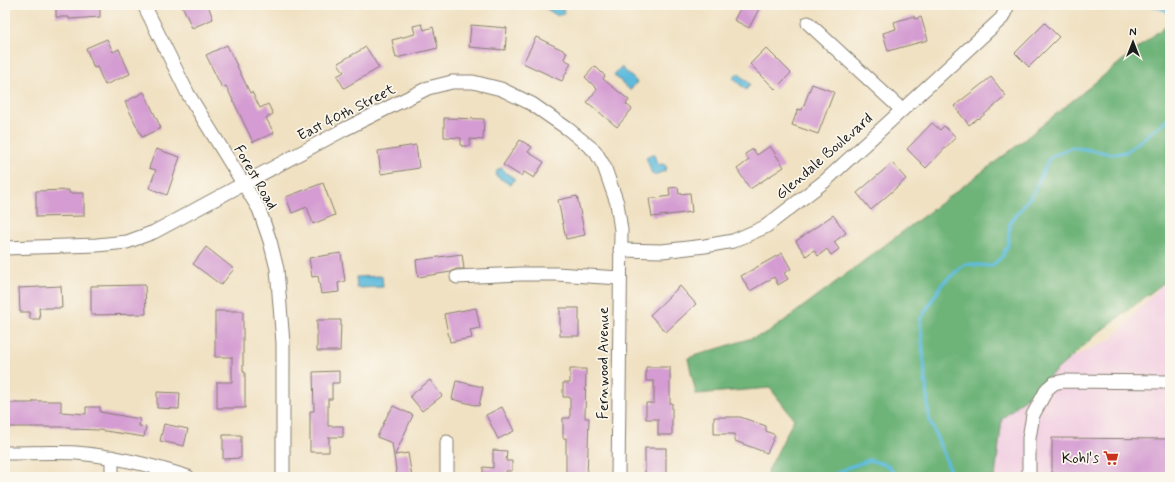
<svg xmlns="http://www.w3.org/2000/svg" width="1175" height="482" viewBox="0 0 1175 482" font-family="Mynerve,sans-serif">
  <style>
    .built { fill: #f2cfe2 }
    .forest { fill: #6eb479; stroke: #45684a }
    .water { fill: #5ebbdc; stroke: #3d6c7c }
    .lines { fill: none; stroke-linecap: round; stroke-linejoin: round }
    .stream { stroke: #5ebbdc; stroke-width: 3.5 }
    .building { fill: #d49cd2 }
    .minor-casing { stroke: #867e6f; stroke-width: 15 }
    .minor { stroke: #fff; stroke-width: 13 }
    .labels { text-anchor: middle; stroke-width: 3.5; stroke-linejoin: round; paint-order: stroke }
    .street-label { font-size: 15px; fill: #1c1c1c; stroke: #fbf7ec }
    .poi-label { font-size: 15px; fill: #1c1c1c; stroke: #fbf7ec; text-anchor: end }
  </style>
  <rect width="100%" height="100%" fill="#fbf7ec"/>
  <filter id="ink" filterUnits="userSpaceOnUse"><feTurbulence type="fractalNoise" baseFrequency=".025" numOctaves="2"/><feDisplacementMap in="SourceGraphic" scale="8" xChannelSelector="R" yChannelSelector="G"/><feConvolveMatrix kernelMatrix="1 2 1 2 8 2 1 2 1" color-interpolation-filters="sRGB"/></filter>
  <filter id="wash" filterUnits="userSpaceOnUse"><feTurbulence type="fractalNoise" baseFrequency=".012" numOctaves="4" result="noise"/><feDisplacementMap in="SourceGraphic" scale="16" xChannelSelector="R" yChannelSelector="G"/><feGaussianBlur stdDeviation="0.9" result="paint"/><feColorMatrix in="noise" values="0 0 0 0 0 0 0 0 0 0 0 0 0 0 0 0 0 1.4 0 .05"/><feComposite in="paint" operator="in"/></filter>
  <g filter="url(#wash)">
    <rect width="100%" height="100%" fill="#f0e1c2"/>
    <path class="built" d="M1170,276V477H947L1034,376L1112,339Z"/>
    <path class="forest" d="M1170,22V278L1098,333L1002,419L995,477H765L794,419L770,388L696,394L688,358L768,333L1014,148Z"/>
    <g class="water">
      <path d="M544,5H559L563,7V11L565,12L563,15L561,14L558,16L545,8Z"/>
      <path d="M621,67L637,82L630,90L614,75Z"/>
      <path d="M738,73L750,84L746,90L733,78Z"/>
      <path d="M652,154L654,155L658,165L661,164L665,165L667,168L665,169V171L654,175L652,174L646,157Z"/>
      <path d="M501,168L503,169L506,173L514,178V180L511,185L496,176L497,170Z"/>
      <path d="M382,276L383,287L357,288L356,277Z"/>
    </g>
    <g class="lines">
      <g class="stream">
        <path d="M1153,5L1166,10L1170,14"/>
        <path d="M830,477L847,468L870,460L889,466L895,477"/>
        <path d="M951,477L949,467L929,419L920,320L942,284L965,264L991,266L1002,257L1008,245L1010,223L1034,192L1049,158L1072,147L1113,154L1126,152L1170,117"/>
      </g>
    </g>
    <g id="blocks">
      <g class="building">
        <path d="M56,5H100V17L69,19V17H56Z"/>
        <path d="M182,5H208L213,19L192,28Z"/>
        <path d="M742,5H761L749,28L734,20Z"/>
        <path d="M914,16L915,19L921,17L928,40L888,51L883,33L896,29L894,22Z"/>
        <path d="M1045,23L1059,37L1029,67L1015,53Z"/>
        <path d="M422,24L424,30L433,27L438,48L396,58L392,40L415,34L413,26Z"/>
        <path d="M471,25L507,28L505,50L469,47Z"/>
        <path d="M536,37L567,52L564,59L571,63L562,81L523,63Z"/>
        <path d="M107,39L113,52L119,49L130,74L105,85L97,67L94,68L86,48Z"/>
        <path d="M227,45L250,93L252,92L260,108L268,104L273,114L266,118L274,133L253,142L226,86L222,88L206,55Z"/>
        <path d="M366,47L379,68L344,88L337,76L344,72L338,63Z"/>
        <path d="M766,48L791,73L775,89L750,64Z"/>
        <path d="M595,66L605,76L603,79L629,100L626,104L632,109L617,127L587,102L597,89L585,77Z"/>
        <path d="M991,77L1006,96L979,119L978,118L969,125L954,106Z"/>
        <path d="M812,84L834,92L818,134L792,125L798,109L802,110Z"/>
        <path d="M144,92L161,128L142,137L125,102Z"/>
        <path d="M444,118L484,119L483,140L470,139V146H461V138L444,137Z"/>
        <path d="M932,123L940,130L944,126L956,137L926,168L907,149Z"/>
        <path d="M520,140L532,147L528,152L544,162L534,178L524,172L521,176L503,165Z"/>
        <path d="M416,145L419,168L381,174L378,151Z"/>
        <path d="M770,146L784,167L750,189L737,169L749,160L745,154L753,149L757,155Z"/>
        <path d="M156,149L180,157L167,195L149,188L156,170L149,168Z"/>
        <path d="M892,163L906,179L871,210L857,193Z"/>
        <path d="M323,183L335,215L313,224L307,207L292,213L286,197Z"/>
        <path d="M678,187L679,194L690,193L692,212L652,217L649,199L670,196L669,188Z"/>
        <path d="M69,190V193H84V216L36,217V191Z"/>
        <path d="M577,196L585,235L566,239L558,200Z"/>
        <path d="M833,215L846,233L834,242L839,249L831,255L827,249L818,256L814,250L806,256L796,241Z"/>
        <path d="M206,247L234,269L221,285L193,264Z"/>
        <path d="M341,253L345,281L338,283L339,292L321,294L318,276L312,277L309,258Z"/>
        <path d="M782,253L791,269L784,273L788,279L778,285L774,277L750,291L741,276Z"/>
        <path d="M462,254L464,269H456L451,272L418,277L416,260Z"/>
        <path d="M145,285L146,314L91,315V286Z"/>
        <path d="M61,286L62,308H39L40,319H30V312H20L19,288Z"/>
        <path d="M680,286L696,304L666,332L650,315Z"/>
        <path d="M476,308L480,328L470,330L472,338L450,342L444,314Z"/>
        <rect x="560" y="308" width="19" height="28"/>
        <path d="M215,311H243V372H245V408H217V382H232V357H215Z"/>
        <path d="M317,320H341L340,351H317Z"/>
        <path d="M646,367H670V403H672V435H658V419H646V403H654V381H646Z"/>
        <path d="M570,369H586L585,418H589L587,477H566V438H563V418H570V397H563V383H570Z"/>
        <path d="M339,371V383H332V399H328V426H343V437H329V452H310V411H314L313,372Z"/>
        <path d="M430,380L442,396L422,411L410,396Z"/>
        <path d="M456,381L483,387L479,406L452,399Z"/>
        <path d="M157,392L180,393L179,409L157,408Z"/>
        <path d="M33,401H61V412L86,414V407H100V412L140,419L139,426L146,427L144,437L99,430L70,429V427H5V403H33Z"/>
        <path d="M393,406L413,415L395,455L408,453L412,477H397L392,443L377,437L389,412H390Z"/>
        <path d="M502,407L514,431L498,439L486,415Z"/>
        <path d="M714,417H740L766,426V431L775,435L767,453L735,441V434H714Z"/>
        <path d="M164,424L188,429L184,446L160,441Z"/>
        <path d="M223,435H241V458L223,459Z"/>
        <path d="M1052,438L1170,439V477H1052Z"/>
        <rect x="645" y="448" width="21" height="27"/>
        <path d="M493,450L507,451L506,461H512V471H506V477H483V467L493,468Z"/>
      </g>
    </g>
  </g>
  <g filter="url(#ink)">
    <use href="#blocks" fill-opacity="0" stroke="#867e6f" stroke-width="1"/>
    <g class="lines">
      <defs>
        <g id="minor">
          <path d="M144,5L188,94L259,209L270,241L277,269L283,343V477"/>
          <path d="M808,23L902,110"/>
          <path d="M5,248L97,245L127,242L154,232L343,130L428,88L452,82H473L501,89L532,104L568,129L595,151L604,166L617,203L621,230L618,477"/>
          <path d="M620,250L662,251L705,246L733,241L765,227L825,181L1002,18L1008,5"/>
          <path d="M457,277L521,274H556L620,278"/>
          <path d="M447,442V477"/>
          <path d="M5,453C29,453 53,452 76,453C115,456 151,465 188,477"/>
          <path d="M112,477V457"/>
          <path d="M1029,477V438L1033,415L1047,389L1054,383L1064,381L1170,382"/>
        </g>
      </defs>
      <use href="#minor" class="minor-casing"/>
      <use href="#minor" class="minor"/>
    </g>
  </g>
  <defs>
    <symbol id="supermarket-bare" viewBox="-9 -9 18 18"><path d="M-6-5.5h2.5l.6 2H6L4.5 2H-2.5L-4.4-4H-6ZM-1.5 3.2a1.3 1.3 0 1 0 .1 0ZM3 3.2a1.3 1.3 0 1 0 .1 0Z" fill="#c8321e" stroke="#fbf7ec" stroke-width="2.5" paint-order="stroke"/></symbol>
  </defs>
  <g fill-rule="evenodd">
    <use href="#supermarket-bare" x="1100" y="447" width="22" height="22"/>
  </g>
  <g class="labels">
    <g class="street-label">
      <text transform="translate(346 112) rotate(-27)" y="5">East 40th Street</text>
      <text transform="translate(824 156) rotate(-41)" y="5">Glendale Boulevard</text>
      <text transform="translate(256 177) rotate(60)" y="5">Forest Road</text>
      <text transform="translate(603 363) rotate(-90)" y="5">Fernwood Avenue</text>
    </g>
    <g class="poi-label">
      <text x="1099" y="463">Kohl's</text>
    </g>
  </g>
  <rect width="1175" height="482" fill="none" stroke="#fbf7ec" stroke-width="20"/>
  <g transform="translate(1133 42)" stroke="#fbf7ec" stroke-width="3" paint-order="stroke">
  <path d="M0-3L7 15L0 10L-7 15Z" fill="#1c1c1c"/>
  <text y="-6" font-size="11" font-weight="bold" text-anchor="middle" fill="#1c1c1c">N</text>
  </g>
</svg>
